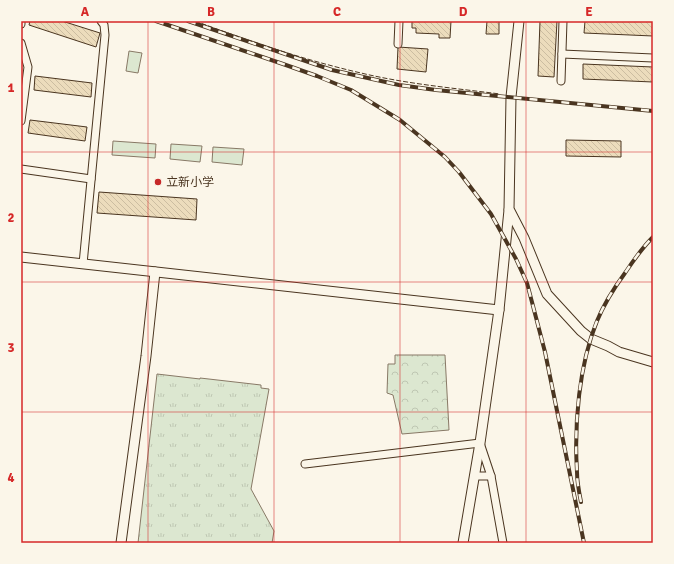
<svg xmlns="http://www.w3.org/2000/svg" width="674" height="564" viewBox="0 0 674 564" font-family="Signika,'Noto Sans SC',sans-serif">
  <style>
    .grass { fill: url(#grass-tufts); stroke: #887966 }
    .forest { fill: url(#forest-crowns); stroke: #887966 }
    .pitch { fill: #dce7d0; stroke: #887966 }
    .building { fill: url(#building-back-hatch); stroke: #4a3520 }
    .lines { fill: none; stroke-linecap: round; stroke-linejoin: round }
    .minor-casing { stroke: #4a3520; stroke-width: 9 }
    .tertiary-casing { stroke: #4a3520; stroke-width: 11 }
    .minor { stroke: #fbf6e9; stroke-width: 7 }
    .tertiary { stroke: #fbf6e9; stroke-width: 9 }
    .rail-casing { stroke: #4a3520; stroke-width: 4 }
    .rail { stroke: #fbf6e9; stroke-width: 2.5; stroke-dasharray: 8; stroke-linecap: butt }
    .fence { stroke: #4a3520; stroke-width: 1; stroke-dasharray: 5 2; stroke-linecap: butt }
    .grid { fill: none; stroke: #d62828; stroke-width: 1; stroke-opacity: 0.55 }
    .poi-dot { fill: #c62828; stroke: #fbf6e9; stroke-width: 1.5 }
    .labels { text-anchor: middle; stroke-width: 3; stroke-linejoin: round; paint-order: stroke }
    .poi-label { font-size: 12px; fill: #4a3520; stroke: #fbf6e9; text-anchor: start }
    .neatline { fill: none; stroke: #d62828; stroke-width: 1.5 }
    .grid-label { font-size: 13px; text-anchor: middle; font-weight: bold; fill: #d62828 }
  </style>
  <defs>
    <pattern id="grass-tufts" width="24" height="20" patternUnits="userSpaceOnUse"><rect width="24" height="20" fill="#dce7d0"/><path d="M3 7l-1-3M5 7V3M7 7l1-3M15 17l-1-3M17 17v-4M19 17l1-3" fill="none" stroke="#bec7b2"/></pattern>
    <pattern id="forest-crowns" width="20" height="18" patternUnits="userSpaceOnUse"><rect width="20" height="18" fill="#dce7d0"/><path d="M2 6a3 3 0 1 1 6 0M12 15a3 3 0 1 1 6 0" fill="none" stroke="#bec7b2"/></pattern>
    <pattern id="building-back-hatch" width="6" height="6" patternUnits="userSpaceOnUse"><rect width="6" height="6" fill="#ecdcbc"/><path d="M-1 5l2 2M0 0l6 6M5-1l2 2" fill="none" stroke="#ccbda1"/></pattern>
  </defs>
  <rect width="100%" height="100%" fill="#fbf6e9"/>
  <path class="grass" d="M157,374L200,379V378L261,385V388L269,389L251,489L274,531L272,543H138Z"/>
  <path class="forest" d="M395,355H445L449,430L402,434L393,395L387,393L388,364H395Z"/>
  <g class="pitch">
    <path d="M129,51L142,53L138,73L126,71Z"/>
    <path d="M113,141L156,144L155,158L112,155Z"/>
    <path d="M171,144L202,146L200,162L170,159Z"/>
    <path d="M213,147L244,149L242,165L212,162Z"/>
  </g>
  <g class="building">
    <path d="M30,21H62L100,33L96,47L29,25Z"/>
    <path d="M412,21H451L450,38H439V34L416,33V28H412Z"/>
    <path d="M487,21H499V34H486Z"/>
    <path d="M540,21H557L554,77L538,76Z"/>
    <path d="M585,21H653V36L584,33Z"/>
    <path d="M398,47L428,49L426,72L397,69Z"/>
    <path d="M583,64L653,67V82L583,79Z"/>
    <path d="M35,76L92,83L91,97L34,90Z"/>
    <path d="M30,120L87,127L85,141L28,133Z"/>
    <path d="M566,140L621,141V157L566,156Z"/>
    <path d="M99,192L197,199L196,220L97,213Z"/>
  </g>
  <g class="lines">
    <defs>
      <g id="minor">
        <path d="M21,24V21"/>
        <path d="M21,43L28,67L21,121"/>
        <path d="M398,44L399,21"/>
        <path d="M562,54L653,58"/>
        <path d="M561,81L563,21"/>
        <path d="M21,169L91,179"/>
        <path d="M83,264L105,35L104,25L101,21"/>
        <path d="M305,464L480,443L491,476L503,543"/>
        <path d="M474,476H491"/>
      </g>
      <g id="tertiary">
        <path d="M519,21L511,97L509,209L524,238L547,294L581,331L591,339L608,346L619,352L653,362"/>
        <path d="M21,257L499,310"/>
        <path d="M121,543L146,356L155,272"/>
        <path d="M463,543L480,443L499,310L509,210"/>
      </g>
    </defs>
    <use href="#minor" class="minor-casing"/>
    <use href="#tertiary" class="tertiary-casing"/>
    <use href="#minor" class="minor"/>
    <use href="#tertiary" class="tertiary"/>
    <defs>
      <g id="rail">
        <path d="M156,21L283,64L317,76L351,90L400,120L445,157L459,172L491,214L516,259L527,283L545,352L584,543"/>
        <path d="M188,21L332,70L399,85L436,90L653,111"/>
        <path d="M581,502C579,492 577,482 577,472C574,424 579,365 597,321C604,304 614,288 625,273C633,261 642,248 653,237"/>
      </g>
    </defs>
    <use href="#rail" class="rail-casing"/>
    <use href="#rail" class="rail"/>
    <path class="fence" d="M195,21C249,41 304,60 361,73C407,84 453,88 500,94"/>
  </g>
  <path class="grid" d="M148,21V543M274,21V543M400,21V543M526,21V543M21,152H653M21,282H653M21,412H653"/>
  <circle class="poi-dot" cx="158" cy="182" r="4"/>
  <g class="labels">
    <g class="poi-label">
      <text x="166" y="186">立新小学</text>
    </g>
  </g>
  <rect width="674" height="564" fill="none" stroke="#fbf6e9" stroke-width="44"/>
  <rect x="22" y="22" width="630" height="520" class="neatline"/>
  <g class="grid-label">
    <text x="85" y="16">A</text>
    <text x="211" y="16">B</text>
    <text x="337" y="16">C</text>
    <text x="463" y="16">D</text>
    <text x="589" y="16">E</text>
    <text x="11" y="92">1</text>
    <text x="11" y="222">2</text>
    <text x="11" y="352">3</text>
    <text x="11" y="482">4</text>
  </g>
</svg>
